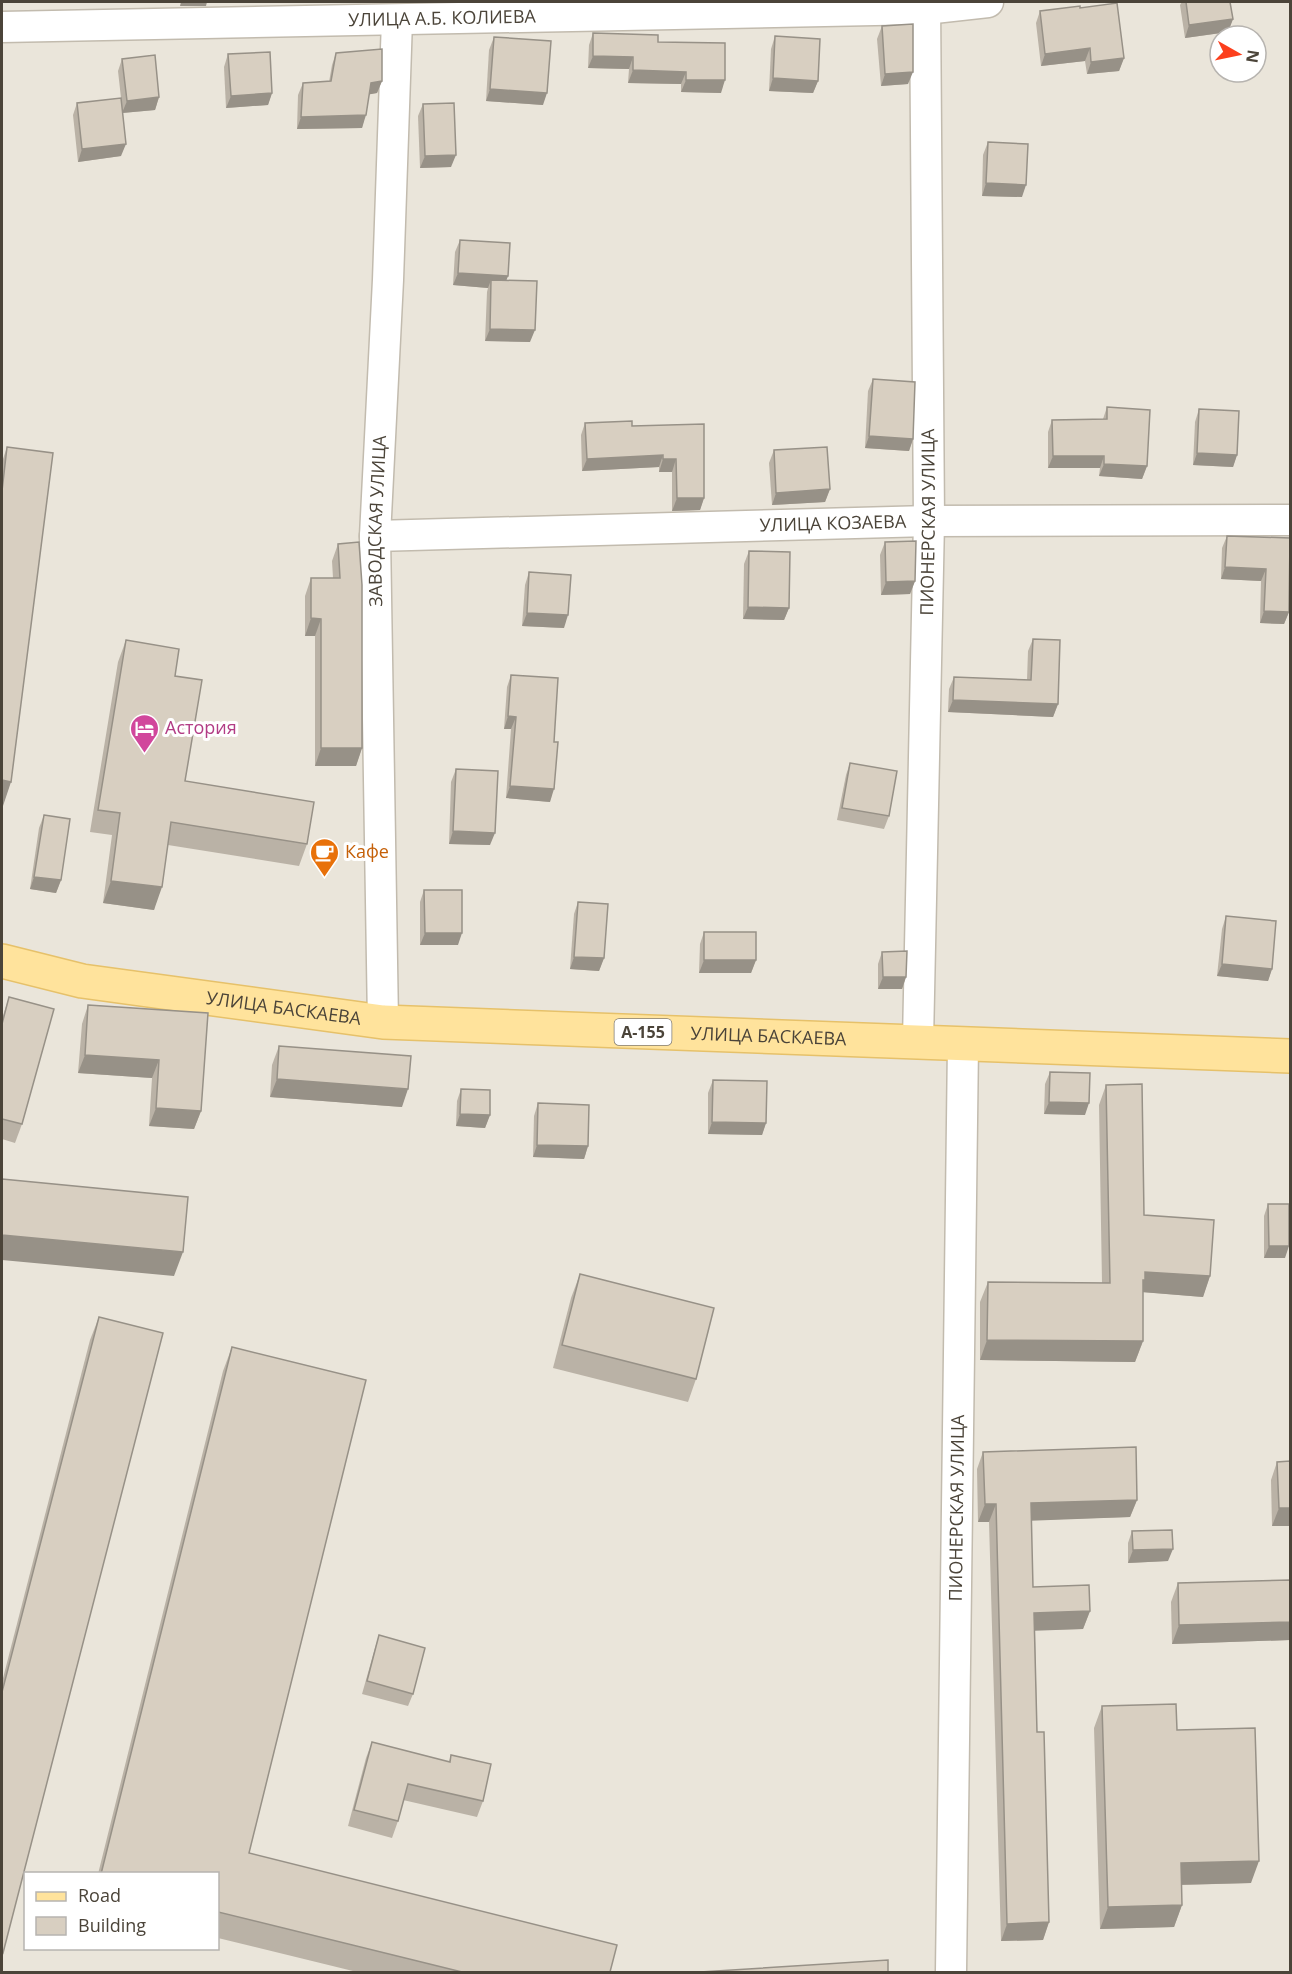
<svg xmlns="http://www.w3.org/2000/svg" width="1292" height="1974" viewBox="0 0 1292 1974" font-family="'Open Sans',sans-serif">
  <style>
    .residential { fill: #eae5da; fill-rule: evenodd }
    .lines { fill: none; stroke-linecap: round; stroke-linejoin: round }
    .street-casing { stroke: #c2bbae; stroke-width: 33 }
    .primary-casing { stroke: #e6c16a; stroke-width: 36 }
    .street { stroke: #fff; stroke-width: 30 }
    .primary { stroke: #ffe39c; stroke-width: 33 }
    .wall { fill: #bab2a6 }
    .shaded-wall { fill: #979187 }
    .building { fill: #d8cfc1; stroke: #979187; stroke-width: 1.5 }
    .labels { text-anchor: middle; stroke-width: 6; stroke-linejoin: round; paint-order: stroke }
    .shield { fill: #fff; stroke: #817c74; stroke-width: 1.5 }
    .shield-label { font-size: 16px; font-weight: bold; fill: #4b4439 }
    .street-label { font-size: 18px; fill: #4b4439; stroke: #fff }
    .hotel-label { font-size: 18px; fill: #b23c85; stroke: #fff; text-anchor: start }
    .food-label { font-size: 18px; fill: #c56008; stroke: #fff; text-anchor: start }
  </style>
  <rect width="100%" height="100%" fill="#f6f3ec"/>
  <path class="residential" d="M2,2H1290V1972H2ZM1220,36H1256V72H1220ZM26,1874H218V1948H26Z"/>
  <g class="lines">
    <defs>
      <g id="street">
        <path id="s1" d="M2,27L925,9L988,2"/>
        <path id="s2" d="M375,536L929,521L1290,520"/>
        <path id="s3" d="M383,1022L375,536L388,280L397,20"/>
        <path id="s4" d="M918,1041L929,521L925,2"/>
        <path id="s5" d="M951,1972L963,1044"/>
      </g>
      <g id="primary">
        <path id="s6" d="M2,961L82,981L383,1022L1290,1056"/>
      </g>
    </defs>
    <use href="#street" class="street-casing"/>
    <use href="#primary" class="primary-casing"/>
    <use href="#street" class="street"/>
    <use href="#primary" class="primary"/>
  </g>
  <g class="wall">
    <path d="M1182,2H1230L1233,19L1228,32L1185,38L1180,5Z"/>
    <path d="M1080,8L1124,58L1119,71L1087,74L1085,61L1041,66L1036,23L1040,11Z"/>
    <path d="M882,26L908,84L881,86L877,39Z"/>
    <path d="M593,33L658,42L721,93L681,92V84L628,83L629,69L588,68L589,45Z"/>
    <path d="M775,36L818,81L813,93L769,91L771,49Z"/>
    <path d="M494,37L543,105L486,101L489,50Z"/>
    <path d="M336,53L382,81L377,93L369,94L362,128L297,129L298,95L303,83L329,82L332,65Z"/>
    <path d="M228,54L272,93L268,105L226,108L224,67Z"/>
    <path d="M122,59L159,97L155,110L122,113L121,156L78,162L73,115L77,103L121,98L118,71Z"/>
    <path d="M423,104L451,167L420,168L418,116Z"/>
    <path d="M988,142L1022,197L982,196L983,155Z"/>
    <path d="M460,240L508,276L506,280L530,342L485,341L487,292L488,288L453,285L455,252Z"/>
    <path d="M873,379L913,439L909,451L865,448L868,391Z"/>
    <path d="M1107,407L1147,466L1142,479L1099,476L1100,468H1048V432L1052,420L1103,419Z"/>
    <path d="M1199,409L1237,455L1233,467L1193,465L1195,422Z"/>
    <path d="M585,423L632,426L704,424V498L700,510L672,511V472H659V467L582,471L581,435Z"/>
    <path d="M7,447L3,806L2,805V462Z"/>
    <path d="M774,450L830,489L825,502L772,505L769,463Z"/>
    <path d="M1227,536L1290,538L1289,612L1284,624L1260,623L1261,581L1221,579L1222,548Z"/>
    <path d="M885,542L915,581L910,594L881,595L880,555Z"/>
    <path d="M338,544L362,748L356,766H315V636H305V596L311,578H333L332,561Z"/>
    <path d="M749,551L789,608L784,620L743,619L744,564Z"/>
    <path d="M529,572L564,628L522,626L525,585Z"/>
    <path d="M1033,639L1058,704L1053,717L948,712L949,689L954,677L1027,680L1028,651Z"/>
    <path d="M126,640L175,676L185,781L307,844L299,866L168,845L154,910L103,903L112,835L90,832L118,662Z"/>
    <path d="M511,675L554,742L550,802L506,798L511,729H504L507,687Z"/>
    <path d="M850,763L889,816L884,829L837,820L846,775Z"/>
    <path d="M456,769L490,845L449,844L451,782Z"/>
    <path d="M44,815L61,880L56,893L30,889L39,828Z"/>
    <path d="M424,890L458,945H420V902Z"/>
    <path d="M578,902L604,958L599,971L570,969L574,914Z"/>
    <path d="M1226,916L1272,969L1268,981L1217,976L1222,929Z"/>
    <path d="M704,932L756,960L751,973H699L700,944Z"/>
    <path d="M882,952L906,977L902,989H878V964Z"/>
    <path d="M9,997L22,1124L15,1143L2,1139V1019Z"/>
    <path d="M88,1005L208,1013L201,1111L194,1129L149,1126L152,1078L78,1073L82,1024Z"/>
    <path d="M279,1046L402,1107L270,1097L272,1065Z"/>
    <path d="M1050,1072L1085,1115L1044,1114L1045,1084Z"/>
    <path d="M713,1080L766,1123L762,1135L708,1134V1093Z"/>
    <path d="M1106,1085L1144,1215L1210,1276L1203,1297L1143,1292V1341L1135,1362L980,1360V1302L988,1282L1102,1283L1099,1105Z"/>
    <path d="M461,1089L490,1115L485,1128L456,1126L457,1101Z"/>
    <path d="M538,1103L588,1146L584,1159L533,1157L534,1116Z"/>
    <path d="M1268,1204L1285,1258H1264V1216Z"/>
    <path d="M580,1274L696,1379L688,1402L553,1368L571,1298Z"/>
    <path d="M99,1317L3,1953L2,1958V1682L90,1340Z"/>
    <path d="M232,1347L249,1853L610,1972H357L218,1938V1874H98L223,1371Z"/>
    <path d="M983,1452L1137,1500L1130,1517L1031,1520L1033,1587L1090,1611L1083,1629L1035,1630L1037,1732L1049,1922L1043,1940L1001,1941L989,1522H978L977,1469Z"/>
    <path d="M1290,1461V1526H1272L1271,1480L1277,1462Z"/>
    <path d="M1132,1531L1168,1561L1128,1563V1543Z"/>
    <path d="M1290,1580V1640L1172,1644L1171,1602L1178,1583Z"/>
    <path d="M379,1635L413,1694L408,1706L362,1694L375,1648Z"/>
    <path d="M1102,1706L1177,1730L1251,1883L1181,1885L1182,1905L1174,1927L1100,1929L1094,1728Z"/>
    <path d="M372,1742L449,1762L451,1755L483,1801L477,1817L403,1800L398,1821L392,1838L348,1826L366,1758Z"/>
  </g>
  <g class="shaded-wall">
    <path d="M181,2H207L206,6H180Z"/>
    <path d="M370,2H416L370,3Z"/>
    <path d="M1233,19L1228,32L1185,38L1189,25Z"/>
    <path d="M1090,48L1085,61L1041,66L1045,54Z"/>
    <path d="M593,56L633,57L629,69L588,68Z"/>
    <path d="M1124,58L1119,71L1087,74L1091,62Z"/>
    <path d="M633,70L686,72L681,84L628,83Z"/>
    <path d="M913,72L908,84L881,86L885,74Z"/>
    <path d="M773,78L818,81L813,93L769,91Z"/>
    <path d="M686,80H725L721,93L681,92Z"/>
    <path d="M382,81L377,93L366,95L371,83Z"/>
    <path d="M490,89L547,93L543,105L486,101Z"/>
    <path d="M272,93L268,105L226,108L231,96Z"/>
    <path d="M159,97L155,110L122,113L127,101Z"/>
    <path d="M366,115L362,128L297,129L301,117Z"/>
    <path d="M126,144L121,156L78,162L82,149Z"/>
    <path d="M456,155L451,167L420,168L425,156Z"/>
    <path d="M986,183L1026,185L1022,197L982,196Z"/>
    <path d="M458,273L508,276L503,289L491,280L488,288L453,285Z"/>
    <path d="M490,329L535,330L530,342L485,341Z"/>
    <path d="M869,436L913,439L909,451L865,448Z"/>
    <path d="M1197,453L1237,455L1233,467L1193,465Z"/>
    <path d="M663,455L659,467L582,471L587,459Z"/>
    <path d="M1053,456H1104L1100,468H1048Z"/>
    <path d="M663,459H676L672,472H659Z"/>
    <path d="M1104,464L1147,466L1142,479L1099,476Z"/>
    <path d="M830,489L825,502L772,505L776,493Z"/>
    <path d="M677,498H704L700,510L672,511Z"/>
    <path d="M1225,567L1266,569L1261,581L1221,579Z"/>
    <path d="M915,581L910,594L881,595L886,582Z"/>
    <path d="M748,607L789,608L784,620L743,619Z"/>
    <path d="M1264,611L1289,612L1284,624L1260,623Z"/>
    <path d="M527,613L568,615L564,628L522,626Z"/>
    <path d="M311,618L321,619L315,636H305Z"/>
    <path d="M953,700L1058,704L1053,717L948,712Z"/>
    <path d="M508,716L516,717L511,729H504Z"/>
    <path d="M321,748H362L356,766H315Z"/>
    <path d="M2,780L11,782L3,806L2,805Z"/>
    <path d="M510,786L554,789L550,802L506,798Z"/>
    <path d="M453,831L495,833L490,845L449,844Z"/>
    <path d="M34,877L61,880L56,893L30,889Z"/>
    <path d="M111,881L162,887L154,910L103,903Z"/>
    <path d="M425,933H462L458,945H420Z"/>
    <path d="M574,957L604,958L599,971L570,969Z"/>
    <path d="M704,960H756L751,973H699Z"/>
    <path d="M1222,964L1272,969L1268,981L1217,976Z"/>
    <path d="M883,977H906L902,989H878Z"/>
    <path d="M85,1055L159,1060L152,1078L78,1073Z"/>
    <path d="M277,1079L408,1089L402,1107L270,1097Z"/>
    <path d="M1049,1102L1089,1103L1085,1115L1044,1114Z"/>
    <path d="M156,1108L201,1111L194,1129L149,1126Z"/>
    <path d="M460,1114L490,1115L485,1128L456,1126Z"/>
    <path d="M712,1122L766,1123L762,1135L708,1134Z"/>
    <path d="M537,1145L588,1146L584,1159L533,1157Z"/>
    <path d="M2,1235L183,1252L174,1276L2,1260Z"/>
    <path d="M1269,1246H1289L1285,1258H1264Z"/>
    <path d="M1145,1272L1210,1276L1203,1297L1141,1292Z"/>
    <path d="M987,1340L1143,1341L1135,1362L980,1360Z"/>
    <path d="M1137,1500L1130,1517L1024,1521L1031,1503Z"/>
    <path d="M985,1504H996L989,1522H978Z"/>
    <path d="M1279,1508H1290V1526H1272Z"/>
    <path d="M1173,1549L1168,1561L1128,1563L1133,1550Z"/>
    <path d="M1090,1611L1083,1629L1028,1631L1034,1613Z"/>
    <path d="M1290,1622V1640L1172,1644L1179,1625Z"/>
    <path d="M1259,1861L1251,1883L1173,1885L1181,1863Z"/>
    <path d="M1182,1905L1174,1927L1100,1929L1108,1907Z"/>
    <path d="M1049,1922L1043,1940L1001,1941L1007,1924Z"/>
  </g>
  <g class="building">
    <path d="M1186,2H1230L1233,19L1189,25Z"/>
    <path d="M1117,3L1124,58L1091,62L1090,48L1045,54L1040,11L1080,6V8Z"/>
    <path d="M913,24V72L885,74L882,26Z"/>
    <path d="M593,33L658,35V42L725,43V80H686V72L633,70V57L593,56Z"/>
    <path d="M775,36L820,39L818,81L773,78Z"/>
    <path d="M494,37L551,41L547,93L490,89Z"/>
    <path d="M382,49V81L371,83L366,115L301,117L303,83L331,81L336,53Z"/>
    <path d="M270,52L272,93L231,96L228,54Z"/>
    <path d="M155,55L159,97L127,101L122,59Z"/>
    <path d="M121,98L126,144L82,149L77,103Z"/>
    <path d="M454,103L456,155L425,156L423,104Z"/>
    <path d="M988,142L1028,144L1026,185L986,183Z"/>
    <path d="M460,240L510,243L508,276L458,273Z"/>
    <path d="M491,280L537,281L535,330L490,329Z"/>
    <path d="M873,379L915,382L913,439L869,436Z"/>
    <path d="M1107,407L1150,410L1147,466L1104,464V456H1053L1052,420L1107,419Z"/>
    <path d="M1199,409L1239,411L1237,455L1197,453Z"/>
    <path d="M632,421V426L704,424V498H677L676,459H663V455L587,459L585,423Z"/>
    <path d="M7,447L53,453L11,782L2,780V491Z"/>
    <path d="M827,447L830,489L776,493L774,450Z"/>
    <path d="M1227,536L1290,538L1289,612L1264,611L1266,569L1225,567Z"/>
    <path d="M916,541L915,581L886,582L885,542Z"/>
    <path d="M359,542L362,585V748H321V619L311,618V578H340L338,544Z"/>
    <path d="M749,551L790,552L789,608L748,607Z"/>
    <path d="M529,572L571,575L568,615L527,613Z"/>
    <path d="M1033,639L1060,640L1058,704L953,700L954,677L1031,680Z"/>
    <path d="M126,640L179,649L175,676L202,680L185,781L314,802L307,844L171,822L162,887L111,881L120,813L98,810Z"/>
    <path d="M511,675L558,678L554,742H558L554,789L510,786L516,717L508,716Z"/>
    <path d="M850,763L897,771L889,816L842,808Z"/>
    <path d="M456,769L498,771L495,833L453,831Z"/>
    <path d="M44,815L70,819L61,880L34,877Z"/>
    <path d="M424,890H462V933H425Z"/>
    <path d="M578,902L608,904L604,958L574,957Z"/>
    <path d="M1226,916L1276,921L1272,969L1222,964Z"/>
    <rect x="704" y="932" width="52" height="28"/>
    <path d="M907,951L906,977H883L882,952Z"/>
    <path d="M9,997L54,1009L22,1124L2,1119V1024Z"/>
    <path d="M88,1005L208,1013L201,1111L156,1108L159,1060L85,1055Z"/>
    <path d="M279,1046L411,1056L408,1089L277,1079Z"/>
    <path d="M1050,1072L1090,1073L1089,1103L1049,1102Z"/>
    <path d="M713,1080L767,1081L766,1123L712,1122Z"/>
    <path d="M1142,1084L1144,1215L1214,1220L1210,1276L1145,1272V1280H1143V1341L987,1340L988,1282L1110,1283L1106,1085Z"/>
    <path d="M461,1089L490,1090V1115L460,1114Z"/>
    <path d="M538,1103L589,1105L588,1146L537,1145Z"/>
    <path d="M2,1179L188,1197L183,1252L2,1235Z"/>
    <path d="M1268,1204H1289V1246H1269Z"/>
    <path d="M580,1274L714,1308L696,1379L562,1345Z"/>
    <path d="M99,1317L163,1333L3,1953L2,1952V1692Z"/>
    <path d="M232,1347L366,1380L249,1853L617,1945L610,1972H462L218,1912V1874H101Z"/>
    <path d="M1136,1447L1137,1500L1031,1503L1033,1587L1089,1585L1090,1611L1034,1613L1037,1732H1044L1049,1922L1007,1924L996,1504H985L983,1452Z"/>
    <path d="M1290,1461V1508H1279L1277,1462Z"/>
    <path d="M1172,1530L1173,1549L1133,1550L1132,1531Z"/>
    <path d="M1290,1580V1622L1179,1625L1178,1583Z"/>
    <path d="M379,1635L425,1648L413,1694L367,1681Z"/>
    <path d="M1176,1704L1177,1730L1255,1728L1259,1861L1181,1863L1182,1905L1108,1907L1102,1706Z"/>
    <path d="M372,1742L450,1762L451,1755L491,1764L483,1801L408,1784L398,1821L354,1810Z"/>
    <path d="M888,1960V1972H700Z"/>
  </g>
  <defs>
    <symbol id="hotel-pin" viewBox="-11 -11 22 30"><path d="M0 17L-7.5 6A9.5 9.5 0 1 1 7.5 6Z" fill="#d1479c" stroke="#fff"/><path d="M-6-4.5h1.5V1H6V5H4.5V3h-9V5H-6ZM-4 0a1.8 1.8 0 1 1 3.6 0ZM.5 0V-2.5h3Q6-2.5 6 0Z" fill="#fff"/></symbol>
    <symbol id="cafe-pin" viewBox="-11 -11 22 30"><path d="M0 17L-7.5 6A9.5 9.5 0 1 1 7.5 6Z" fill="#e8710a" stroke="#fff"/><path d="M-5.5-4.5H6V0H3Q3 3.5 0 3.5H-2.5Q-5.5 3.5-5.5 0ZM3-3.2v2h1.7v-2ZM-6 4.5H4V6H-6Z" fill="#fff"/></symbol>
  </defs>
  <g fill-rule="evenodd">
    <use href="#hotel-pin" x="128" y="712" width="33" height="45"/>
    <use href="#cafe-pin" x="308" y="836" width="33" height="45"/>
  </g>
  <g class="labels">
    <rect class="shield" x="614.5" y="1019" width="57" height="26" rx="4.5"/>
    <g class="shield-label">
      <text x="643" y="1038">А-155</text>
    </g>
    <g class="street-label">
      <text dy="6" stroke="none"><textPath href="#s1" startOffset="440">УЛИЦА А.Б. КОЛИЕВА</textPath></text>
      <text dy="6" stroke="none"><textPath href="#s3" startOffset="501">ЗАВОДСКАЯ УЛИЦА</textPath></text>
      <text dy="6" stroke="none"><textPath href="#s4" startOffset="519">ПИОНЕРСКАЯ УЛИЦА</textPath></text>
      <text dy="6" stroke="none"><textPath href="#s2" startOffset="458">УЛИЦА КОЗАЕВА</textPath></text>
      <text dy="6" stroke="none"><textPath href="#s6" startOffset="286">УЛИЦА БАСКАЕВА</textPath></text>
      <text dy="6" stroke="none"><textPath href="#s6" startOffset="772">УЛИЦА БАСКАЕВА</textPath></text>
      <text dy="6" stroke="none"><textPath href="#s5" startOffset="464">ПИОНЕРСКАЯ УЛИЦА</textPath></text>
    </g>
    <g class="hotel-label">
      <text x="165" y="734">Астория</text>
    </g>
    <g class="food-label">
      <text x="345" y="858">Кафе</text>
    </g>
  </g>
  <rect width="1292" height="1974" fill="none" stroke="#4b4439" stroke-width="6"/>
  <rect x="24" y="1872" width="195" height="78" fill="#ffffff" stroke="#b7b4b0" stroke-width="1.5"/>
  <rect x="36" y="1892" width="30" height="9" fill="#ffe39c" stroke="#b7b4b0" stroke-width="1.5"/>
  <text x="78" y="1902" font-size="18" fill="#4b4439">Road</text>
  <rect x="36" y="1917" width="30" height="18" fill="#d8cfc1" stroke="#b7b4b0" stroke-width="1.5"/>
  <text x="78" y="1932" font-size="18" fill="#4b4439">Building</text>
  <g transform="translate(1238 54) rotate(99)"><circle r="28" fill="#ffffff" stroke="#b7b4b0" stroke-width="1.5"/>
  <path d="M0-4.5L10 22L0 15L-10 22Z" fill="#fc3f1d"/>
  <text y="-9" font-size="16" font-weight="bold" text-anchor="middle" fill="#4b4439">N</text>
  </g>
</svg>
